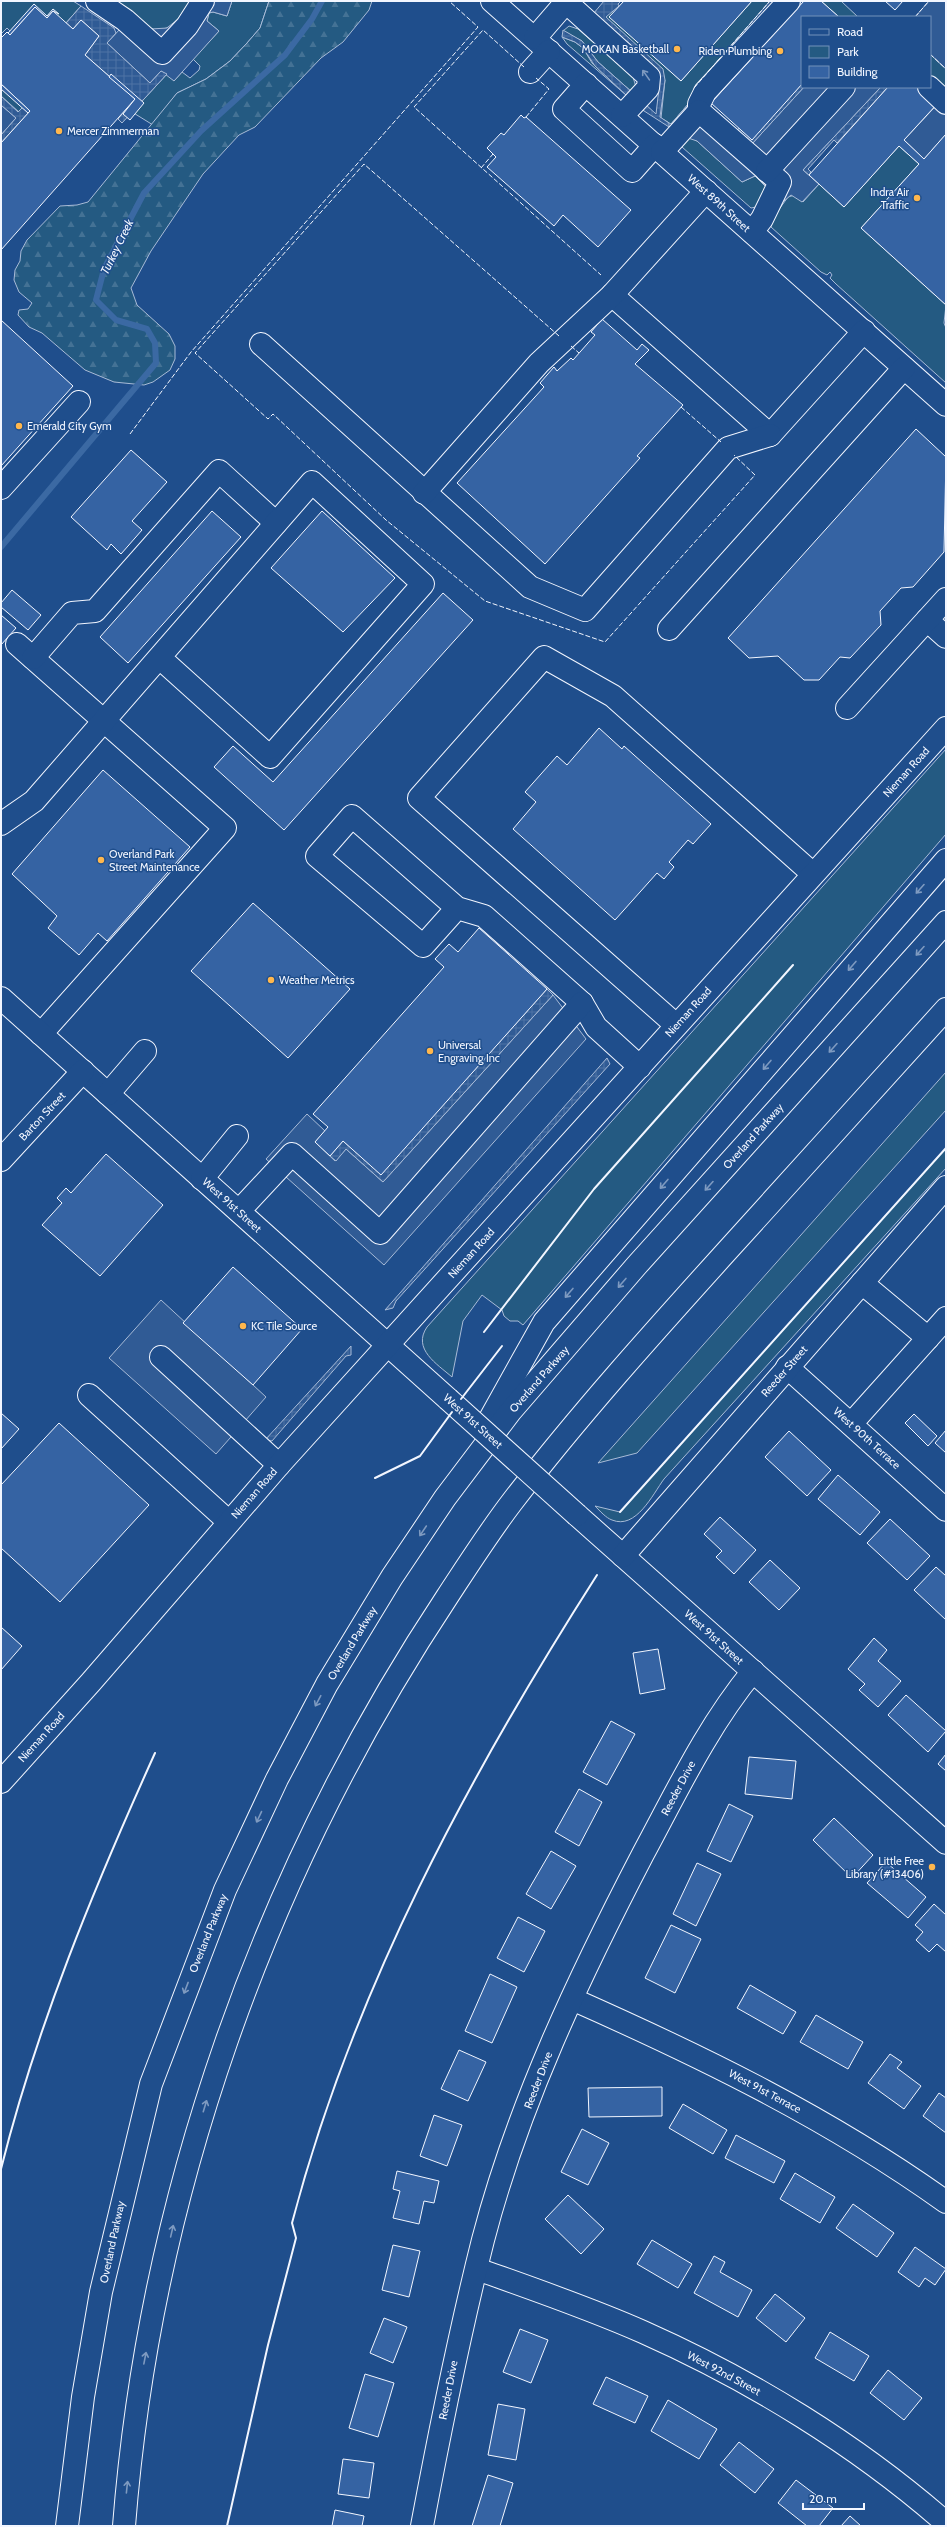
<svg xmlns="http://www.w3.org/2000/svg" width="947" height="2527" viewBox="0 0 947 2527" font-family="Cabin,sans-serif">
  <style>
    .green { fill: #245a82; stroke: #a8bbd7 }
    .forest { fill: url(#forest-firs); stroke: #a8bbd7 }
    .parking { fill: #305b95; stroke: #a8bbd7 }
    .plaza { fill: url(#plaza-grid); stroke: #a8bbd7 }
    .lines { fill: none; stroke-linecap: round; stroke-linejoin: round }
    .stream { stroke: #3b69a3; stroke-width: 6 }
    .building { fill: #3563a3; stroke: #f2f6ff }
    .minor-casing { stroke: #f2f6ff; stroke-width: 24 }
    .highway-casing { stroke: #f2f6ff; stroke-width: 24 }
    .minor { stroke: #1f4e8c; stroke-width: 22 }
    .highway { stroke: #1f4e8c; stroke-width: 22 }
    .minor-bridge-casing { stroke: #f2f6ff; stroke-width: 24; stroke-linecap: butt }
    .minor-bridge { stroke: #1f4e8c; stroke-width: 22 }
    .fence { stroke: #f2f6ff; stroke-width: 1; stroke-dasharray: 5 2; stroke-linecap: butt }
    .wall { stroke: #f2f6ff; stroke-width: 2 }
    .oneway { stroke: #7e9ac0 }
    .poi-dot { fill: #ffb74d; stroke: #1f4e8c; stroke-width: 1.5 }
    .labels { text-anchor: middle; stroke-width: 3; stroke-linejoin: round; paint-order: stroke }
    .poi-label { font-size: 11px; fill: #f2f6ff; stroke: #1f4e8c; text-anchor: start }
    .street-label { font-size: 11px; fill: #f2f6ff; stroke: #1f4e8c }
    .water-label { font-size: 12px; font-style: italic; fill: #f2f6ff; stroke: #1f4e8c }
  </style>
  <defs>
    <pattern id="forest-firs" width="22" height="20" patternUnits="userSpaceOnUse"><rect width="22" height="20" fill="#245a82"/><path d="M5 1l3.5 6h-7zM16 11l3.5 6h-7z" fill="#447295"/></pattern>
    <pattern id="plaza-grid" width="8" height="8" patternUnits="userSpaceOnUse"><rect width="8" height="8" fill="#305b95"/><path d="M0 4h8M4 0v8" fill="none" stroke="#4e73a5"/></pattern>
  </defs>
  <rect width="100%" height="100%" fill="#1f4e8c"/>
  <g class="green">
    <path d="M1,1H73L81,6L66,23L47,18L12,33L7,28L1,34Z"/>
    <path d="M115,1H190C184,15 168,35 151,29Z"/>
    <path d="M232,1H269L260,28L247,43L230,61L206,79L177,93L153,125L132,112L167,74L174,81L182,72L190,78L199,70L200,66L193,59L219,31L207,21L209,13L213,12L227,16Z"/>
    <path d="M752,1H770L694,88L696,95L671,124L661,118L665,80L606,17L612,11L614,13L610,17L681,81Z"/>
    <path d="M821,1H841L858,17H839Z"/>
    <path d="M569,26L578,29L633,77L636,87L633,93L598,62L582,41L563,31Z"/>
    <path d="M562,37L575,42L583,48L592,63L626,95L567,44Z"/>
    <path d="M930,54L946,69V95L930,81Z"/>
    <path d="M1,84L25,105L19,112L1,96Z"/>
    <path d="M686,135L697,141L742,182L755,176L766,187L756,207L751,208L682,147L683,140Z"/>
    <path d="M899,146L919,164L861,228L946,305L944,323L946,328V383L836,284L830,278L832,275L830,272L827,275L821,272L771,227L772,219L788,197L795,195L803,202L819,184L844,207Z"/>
    <path d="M946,749V834L523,1325L518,1321H510L504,1316L502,1310L482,1295L463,1321L452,1377C437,1364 412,1349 427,1327Z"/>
    <path d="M946,1072V1110L637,1453L598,1463Z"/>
    <path d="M946,1148V1168L664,1479C653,1494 636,1530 612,1520C606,1518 600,1511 595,1506L620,1512Z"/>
  </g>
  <path class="forest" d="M269,1H372L369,10L343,42L321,58L255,127L239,135L203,174L151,251L131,288L137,305L169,334L175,346V359L170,370L153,382L144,385L114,382L85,370L42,333L29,327L18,315L19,310L28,309L32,303L19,292L14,280L15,270L20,261L21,251L27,240L60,206L77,205L88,202L177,93L206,79L230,61L247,43L260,28Z"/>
  <g class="parking">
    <path d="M190,1H232L227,16L213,12L209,13L207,21L219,31L174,81L161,71L150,83L107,43L133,15L151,29L167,28L178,19Z"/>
    <path d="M770,1H804L708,105L751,145L804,87H881L803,170L819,184L802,202L791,195L784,201L755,176L742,182L697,141L685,137L671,124L696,95L694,88Z"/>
    <path d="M929,1H946V69L930,54V17H915Z"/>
    <path d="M946,95V134L924,159L904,140Z"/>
    <path d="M1,105L16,118L1,135Z"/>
    <path d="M553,995L586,1039L384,1265L266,1159L307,1114L325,1131L315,1142L335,1161L346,1149L383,1182Z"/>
    <path d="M161,1300L266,1397L216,1454L109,1358Z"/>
  </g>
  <g class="plaza">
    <path d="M604,1H621L618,4L619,6L606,17L663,69L665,80L660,117L669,123V127L641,109L644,103L656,114L660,80L659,73L593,14Z"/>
    <path d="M81,6L114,28L116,33L107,43L150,83L161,71L167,74L122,123L118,119L135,99L85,55L99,36L81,20L73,29L66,23Z"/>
    <path d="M563,30L582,41L598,62L633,93L626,95L595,66L583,48L575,42L562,37Z"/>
    <path d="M802,84L804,87L751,145L736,132L739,128L752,139Z"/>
    <path d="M881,87H888L837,143L834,140L808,169L811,172L809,175L803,170Z"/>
    <path d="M1,96L18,112L25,105L30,111L1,143V135L16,118L1,105Z"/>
    <path d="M547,989L553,995L383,1182L346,1149L336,1161L330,1156L343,1141L381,1174Z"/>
    <path d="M607,1058L610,1064L396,1301L393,1308L385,1310Z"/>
    <path d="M351,1346V1355L346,1356L272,1441L265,1440Z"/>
  </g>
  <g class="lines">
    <path class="stream" d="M1,547L156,363L155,343L147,329L116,320L96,300L104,269L144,193L201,131L285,55L312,19L322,1"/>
  </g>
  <g class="building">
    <path d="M624,1H752L681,81L609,17Z"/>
    <path d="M804,1H821L839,17H802V84L752,140L711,103Z"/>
    <path d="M885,1H903L895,10Z"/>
    <path d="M34,4L47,16L53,9L59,14L53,11L47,18L35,7L10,35L8,33Z"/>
    <path d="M35,7L47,18L53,11L73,29L81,20L99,36L85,55L135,99L1,250V143L30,111L1,84V38L7,32L10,35Z"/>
    <path d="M111,74L144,103L130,120L123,114L135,99L109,77Z"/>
    <path d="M1,84L30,111L28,113L1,89Z"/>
    <path d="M888,87H920L938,103L904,140L924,159L946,134V305L861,228L919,164L899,146L844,207L809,175Z"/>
    <path d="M521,115L524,118L526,117L631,210L598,247L563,215L554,226L487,167L496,157L487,148L501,133L504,135Z"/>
    <path d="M602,319L637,350L642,344L649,350L635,364L683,405L637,456L640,458L545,564L457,483L544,387L540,383L554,367L557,371L571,358L573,360L595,335L591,332Z"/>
    <path d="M1,320L73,386L1,466Z"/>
    <path d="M916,429L946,457L944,552L913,587L901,588L880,611L881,625L850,658L840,657L819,680H804L778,656L749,658L728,638Z"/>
    <path d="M131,450L167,482L132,521L142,530L121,554L111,544L107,550L71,517Z"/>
    <path d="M212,511L241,537L128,663L100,637Z"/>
    <path d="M322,511L395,578L343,632L271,568Z"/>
    <path d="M12,590L41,615L28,630L1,607V603Z"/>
    <path d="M443,593L473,620L284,830L214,767L233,746L273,782Z"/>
    <path d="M1,615L16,628L1,645Z"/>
    <path d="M599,728L622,749L624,746L711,824L693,844L688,840L669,862L674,867L664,879L657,873L615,920L513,829L536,802L525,792L557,756L567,765Z"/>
    <path d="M103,770L190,847L107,941L98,933L79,955L48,928L57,916L12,874Z"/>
    <path d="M253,903L350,989L288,1058L191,971Z"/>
    <path d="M479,928L547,989L381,1175L343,1141L330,1156L315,1142L328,1127L313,1114L444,967L435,959L449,944L458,952Z"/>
    <path d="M106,1154L163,1205L100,1276L42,1225L62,1203L57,1198L66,1188L71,1193Z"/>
    <path d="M233,1267L302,1329L253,1385L183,1323Z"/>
    <path d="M1,1413L19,1429L1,1449Z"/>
    <path d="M914,1414L937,1436L928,1446L905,1423Z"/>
    <path d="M59,1423L149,1505L60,1602L1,1548V1485Z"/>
    <path d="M946,1430V1453L935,1443Z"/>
    <path d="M789,1431L831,1470L807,1496L765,1457Z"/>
    <path d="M838,1475L880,1512L860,1535L818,1499Z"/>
    <path d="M720,1517L756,1550L734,1574L716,1557L722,1551L704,1534Z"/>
    <path d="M890,1519L930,1556L907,1580L867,1543Z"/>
    <path d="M770,1560L800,1588L779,1610L749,1582Z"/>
    <path d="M936,1567L946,1576V1620L914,1590Z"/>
    <path d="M1,1627L22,1646L1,1670Z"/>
    <path d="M874,1638L887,1650L878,1661L901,1681L878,1707L859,1690L865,1684L848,1669Z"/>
    <path d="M658,1649L665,1689L640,1694L633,1653Z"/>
    <path d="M906,1695L946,1731L928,1752L888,1715Z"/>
    <path d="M611,1721L635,1734L607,1785L583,1772Z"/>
    <path d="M946,1754V1771L938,1764Z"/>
    <path d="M749,1757L796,1761L792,1799L745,1794Z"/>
    <path d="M579,1789L602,1802L579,1846L555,1832Z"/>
    <path d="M729,1804L753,1816L731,1862L707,1851Z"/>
    <path d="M834,1818L873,1855L852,1878L813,1840Z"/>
    <path d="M551,1851L576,1866L551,1909L526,1894Z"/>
    <path d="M886,1862L926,1897L908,1918L867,1883Z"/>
    <path d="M697,1863L721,1874L696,1926L673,1914Z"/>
    <path d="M934,1904L946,1915V1952L937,1944L929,1952L916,1940L923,1932L915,1925Z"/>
    <path d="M518,1917L545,1931L524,1972L497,1958Z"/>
    <path d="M671,1925L701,1939L675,1993L645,1978Z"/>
    <path d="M490,1974L517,1987L492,2043L465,2031Z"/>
    <path d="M750,1985L796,2012L783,2034L737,2008Z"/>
    <path d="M816,2015L863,2042L848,2069L800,2042Z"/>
    <path d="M459,2050L486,2062L468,2101L441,2089Z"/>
    <path d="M890,2054L902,2062L897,2068L921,2086L904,2109L868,2083Z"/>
    <path d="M662,2087V2116L589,2117L588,2088Z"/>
    <path d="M939,2093L946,2098V2133L923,2116Z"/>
    <path d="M683,2104L727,2130L713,2154L669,2128Z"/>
    <path d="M434,2115L462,2125L447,2166L420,2156Z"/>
    <path d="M582,2129L609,2143L588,2185L561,2172Z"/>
    <path d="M736,2135L785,2161L774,2183L725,2158Z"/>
    <path d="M397,2171L439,2181L434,2203L424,2201L419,2224L393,2218L400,2191L393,2189Z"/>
    <path d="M795,2173L835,2197L820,2223L780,2199Z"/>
    <path d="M568,2195L604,2229L581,2254L545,2219Z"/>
    <path d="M853,2204L894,2233L877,2257L836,2228Z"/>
    <path d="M652,2240L692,2264L678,2288L637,2264Z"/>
    <path d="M393,2245L420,2251L409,2297L382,2290Z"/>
    <path d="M915,2247L946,2269L935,2285L925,2278L919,2287L898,2272Z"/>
    <path d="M714,2256L725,2262L720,2272L752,2290L738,2317L694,2293Z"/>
    <path d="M775,2294L805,2318L786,2342L756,2318Z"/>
    <path d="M384,2318L407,2327L393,2363L370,2353Z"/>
    <path d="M520,2329L548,2340L531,2383L503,2372Z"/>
    <path d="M830,2332L869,2356L854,2381L815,2358Z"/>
    <path d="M888,2370L922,2398L904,2420L870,2393Z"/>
    <path d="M365,2374L394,2383L378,2437L349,2428Z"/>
    <path d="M606,2377L648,2396L635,2423L593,2404Z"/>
    <path d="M668,2400L717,2429L699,2459L651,2431Z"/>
    <path d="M498,2404L525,2409L516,2460L488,2455Z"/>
    <path d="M739,2442L774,2469L755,2493L720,2465Z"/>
    <path d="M343,2459L374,2463L369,2498L338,2494Z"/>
    <path d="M488,2475L513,2483L500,2526H472Z"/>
    <path d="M796,2480L833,2508L819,2526H807L778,2503Z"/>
    <path d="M335,2510L364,2516L362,2526H332Z"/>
    <path d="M850,2516L861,2526H841Z"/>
  </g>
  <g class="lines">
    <defs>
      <g id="minor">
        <path d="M97,1L125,20L162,53L187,26L203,1"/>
        <path d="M492,1L946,405"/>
        <path d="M566,2L649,77L648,88L622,116"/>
        <path d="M535,38L567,1"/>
        <path d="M530,72L549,51"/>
        <path d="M586,84L564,109L632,171L655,145"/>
        <path d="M929,87L946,103"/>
        <path d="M699,111V104L705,92L789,1"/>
        <path d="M662,152L699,111L780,182L762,219L752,232"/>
        <path d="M767,171L844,87"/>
        <path d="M612,295L770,435L864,331"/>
        <path d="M261,344L530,587L585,610L728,448L770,435"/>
        <path d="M1,488L79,402"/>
        <path d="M424,493L539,363L612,295L706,191"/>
        <path d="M927,620L946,637"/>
        <path d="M669,629L904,368"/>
        <path d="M17,644L225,828L41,1034"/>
        <path d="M33,658L72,613L95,611L219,471L276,523"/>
        <path d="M847,708L946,599"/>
        <path d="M1,824L34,801L312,482L423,584L270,757L160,658"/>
        <path d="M457,908L423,946L317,856L352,816L457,908L484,916L582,1003L596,1027L640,1067"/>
        <path d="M1,998L448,1399"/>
        <path d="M676,1025L419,798L544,657L613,696L813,874"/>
        <path d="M108,1094L145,1051"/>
        <path d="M1,1160L83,1071"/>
        <path d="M202,1179L237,1136"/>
        <path d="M239,1211L292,1154L380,1233L582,1003"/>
        <path d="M862,1283L928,1338"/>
        <path d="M161,1357L279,1465"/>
        <path d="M787,1367L946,1510"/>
        <path d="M89,1395L229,1522"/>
        <path d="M851,1424L946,1318"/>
        <path d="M577,1515L946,1843"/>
        <path d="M623,1556L946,1187"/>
        <path d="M1,1782L91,1682L279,1465L946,728"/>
        <path d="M572,1999C703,2057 830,2119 946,2202"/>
        <path d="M477,2269C533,2289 589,2308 643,2332C751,2380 857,2445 946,2523"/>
        <path d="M422,2526C440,2430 459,2335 483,2240C518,2105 579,1977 643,1854C677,1791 707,1727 753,1671"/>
      </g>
      <g id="highway">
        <path d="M487,1424L544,1322L946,860"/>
        <path d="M67,2526L83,2397L101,2292L151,2084L225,1890L277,1779L327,1684L392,1577L445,1498L510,1412L637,1265L946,922"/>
        <path d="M124,2526C150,2195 264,1873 447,1597C468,1565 489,1532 512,1502C579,1415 652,1334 726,1252C799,1171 873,1090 946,1009"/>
      </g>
    </defs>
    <use href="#minor" class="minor-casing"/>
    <use href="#highway" class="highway-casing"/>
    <use href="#minor" class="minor"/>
    <use href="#highway" class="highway"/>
    <defs>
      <path id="minor-bridge" d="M448,1399L577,1515"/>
    </defs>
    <use href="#minor-bridge" class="minor-bridge-casing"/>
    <use href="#minor-bridge" class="minor-bridge"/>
    <g class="fence">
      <path d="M915,17L929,1"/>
      <path d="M930,54L946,69"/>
      <path d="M524,67L483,30L414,107L601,275"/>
      <path d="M694,88L770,1"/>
      <path d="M526,117L549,89L536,78"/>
      <path d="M481,168L493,154"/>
      <path d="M559,336L364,164L195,353L268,419L273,414L386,520L485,601L605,642L755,475L734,455"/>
      <path d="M571,346L579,353"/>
      <path d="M681,407L721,442"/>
      <path d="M130,434L191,352L478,27L449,1"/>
    </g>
    <g class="wall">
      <path d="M484,1332L594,1189L793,965"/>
      <path d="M461,1399L502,1346"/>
      <path d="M375,1478L420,1456L452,1412"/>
      <path d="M620,1512L946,1148"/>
      <path d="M1,2169C37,2025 94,1888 155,1753"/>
      <path d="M227,2526L268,2345L296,2238L292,2223C353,1990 468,1777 597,1575"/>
    </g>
  </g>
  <defs><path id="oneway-shaft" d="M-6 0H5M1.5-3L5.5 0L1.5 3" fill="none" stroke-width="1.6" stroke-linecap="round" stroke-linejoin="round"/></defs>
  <g class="oneway">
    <use href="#oneway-shaft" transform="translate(646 75) rotate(-125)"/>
    <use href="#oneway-shaft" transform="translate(920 889) rotate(132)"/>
    <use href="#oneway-shaft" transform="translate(920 951) rotate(132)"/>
    <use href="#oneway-shaft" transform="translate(852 966) rotate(131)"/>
    <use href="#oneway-shaft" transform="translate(833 1048) rotate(132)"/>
    <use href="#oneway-shaft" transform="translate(767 1065) rotate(131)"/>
    <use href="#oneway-shaft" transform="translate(664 1184) rotate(131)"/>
    <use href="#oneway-shaft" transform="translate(709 1186) rotate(132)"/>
    <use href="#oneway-shaft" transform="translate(622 1283) rotate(131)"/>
    <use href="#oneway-shaft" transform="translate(569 1293) rotate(131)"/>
    <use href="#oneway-shaft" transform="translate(423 1531) rotate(124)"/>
    <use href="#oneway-shaft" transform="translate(318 1701) rotate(118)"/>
    <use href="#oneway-shaft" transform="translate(259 1817) rotate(115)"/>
    <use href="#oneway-shaft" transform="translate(186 1988) rotate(111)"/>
    <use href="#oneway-shaft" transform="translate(205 2106) rotate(-73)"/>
    <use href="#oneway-shaft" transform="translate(172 2231) rotate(-77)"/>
    <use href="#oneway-shaft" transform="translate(145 2358) rotate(-79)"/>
    <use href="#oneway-shaft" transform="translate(127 2487) rotate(-84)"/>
  </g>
  <g class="poi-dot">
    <circle cx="677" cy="49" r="4"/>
    <circle cx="780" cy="51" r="4"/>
    <circle cx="59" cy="131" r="4"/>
    <circle cx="917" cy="198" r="4"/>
    <circle cx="19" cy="426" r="4"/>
    <circle cx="101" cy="860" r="4"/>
    <circle cx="271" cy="980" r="4"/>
    <circle cx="430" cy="1051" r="4"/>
    <circle cx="243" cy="1326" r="4"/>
    <circle cx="932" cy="1867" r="4"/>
  </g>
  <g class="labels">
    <g class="poi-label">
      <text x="669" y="53" text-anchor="end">MOKAN Basketball</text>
      <text x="772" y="55" text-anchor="end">Riden Plumbing</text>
      <text x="67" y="135">Mercer Zimmerman</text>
      <text x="909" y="196" text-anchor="end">Indra Air<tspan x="909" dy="13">Traffic</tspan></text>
      <text x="27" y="430">Emerald City Gym</text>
      <text x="109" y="858">Overland Park<tspan x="109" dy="13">Street Maintenance</tspan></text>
      <text x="279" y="984">Weather Metrics</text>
      <text x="438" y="1049">Universal<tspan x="438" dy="13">Engraving Inc</tspan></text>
      <text x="251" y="1330">KC Tile Source</text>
      <text x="924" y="1865" text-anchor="end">Little Free<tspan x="924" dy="13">Library (#13406)</tspan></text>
    </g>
    <g class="street-label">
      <text transform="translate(719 203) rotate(42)" y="4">West 89th Street</text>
      <text transform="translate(906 772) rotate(-48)" y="4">Nieman Road</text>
      <text transform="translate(688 1012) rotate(-48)" y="4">Nieman Road</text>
      <text transform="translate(42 1116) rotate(-47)" y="4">Barton Street</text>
      <text transform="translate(753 1136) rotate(-48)" y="4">Overland Parkway</text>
      <text transform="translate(232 1205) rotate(42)" y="4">West 91st Street</text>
      <text transform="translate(471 1253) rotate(-48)" y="4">Nieman Road</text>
      <text transform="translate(784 1371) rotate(-49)" y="4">Reeder Street</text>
      <text transform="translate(539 1379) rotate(-49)" y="4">Overland Parkway</text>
      <text transform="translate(473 1421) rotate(42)" y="4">West 91st Street</text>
      <text transform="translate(867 1438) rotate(42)" y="4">West 90th Terrace</text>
      <text transform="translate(254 1493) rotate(-49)" y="4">Nieman Road</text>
      <text transform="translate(714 1637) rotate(42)" y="4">West 91st Street</text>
      <text transform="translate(352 1643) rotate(-59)" y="4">Overland Parkway</text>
      <text transform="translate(41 1737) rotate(-48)" y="4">Nieman Road</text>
      <text transform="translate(678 1788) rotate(-62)" y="4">Reeder Drive</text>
      <text transform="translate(208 1933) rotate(-68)" y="4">Overland Parkway</text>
      <text transform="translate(538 2080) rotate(-69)" y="4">Reeder Drive</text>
      <text transform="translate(765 2091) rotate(28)" y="4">West 91st Terrace</text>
      <text transform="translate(112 2242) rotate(-78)" y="4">Overland Parkway</text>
      <text transform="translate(724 2373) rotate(28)" y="4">West 92nd Street</text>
      <text transform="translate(448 2390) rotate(-79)" y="4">Reeder Drive</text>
    </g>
    <g class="water-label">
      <text transform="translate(117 247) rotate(-64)" y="4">Turkey Creek</text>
    </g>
  </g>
  <rect width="947" height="2527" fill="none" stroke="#f2f6ff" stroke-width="4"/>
  <rect x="801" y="16" width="130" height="72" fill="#1f4e8c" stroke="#7391ba"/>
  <rect x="809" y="29" width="20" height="6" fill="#1f4e8c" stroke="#7391ba"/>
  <text x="837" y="36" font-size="12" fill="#f2f6ff">Road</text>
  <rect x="809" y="46" width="20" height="12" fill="#245a82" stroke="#7391ba"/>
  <text x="837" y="56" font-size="12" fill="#f2f6ff">Park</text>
  <rect x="809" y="66" width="20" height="12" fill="#3563a3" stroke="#7391ba"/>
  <text x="837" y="76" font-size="12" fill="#f2f6ff">Building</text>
  <path d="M803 2503v6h61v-6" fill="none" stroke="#f2f6ff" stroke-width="2"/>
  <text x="809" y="2503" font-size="12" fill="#f2f6ff" stroke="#1f4e8c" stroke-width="3" paint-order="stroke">20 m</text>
</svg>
